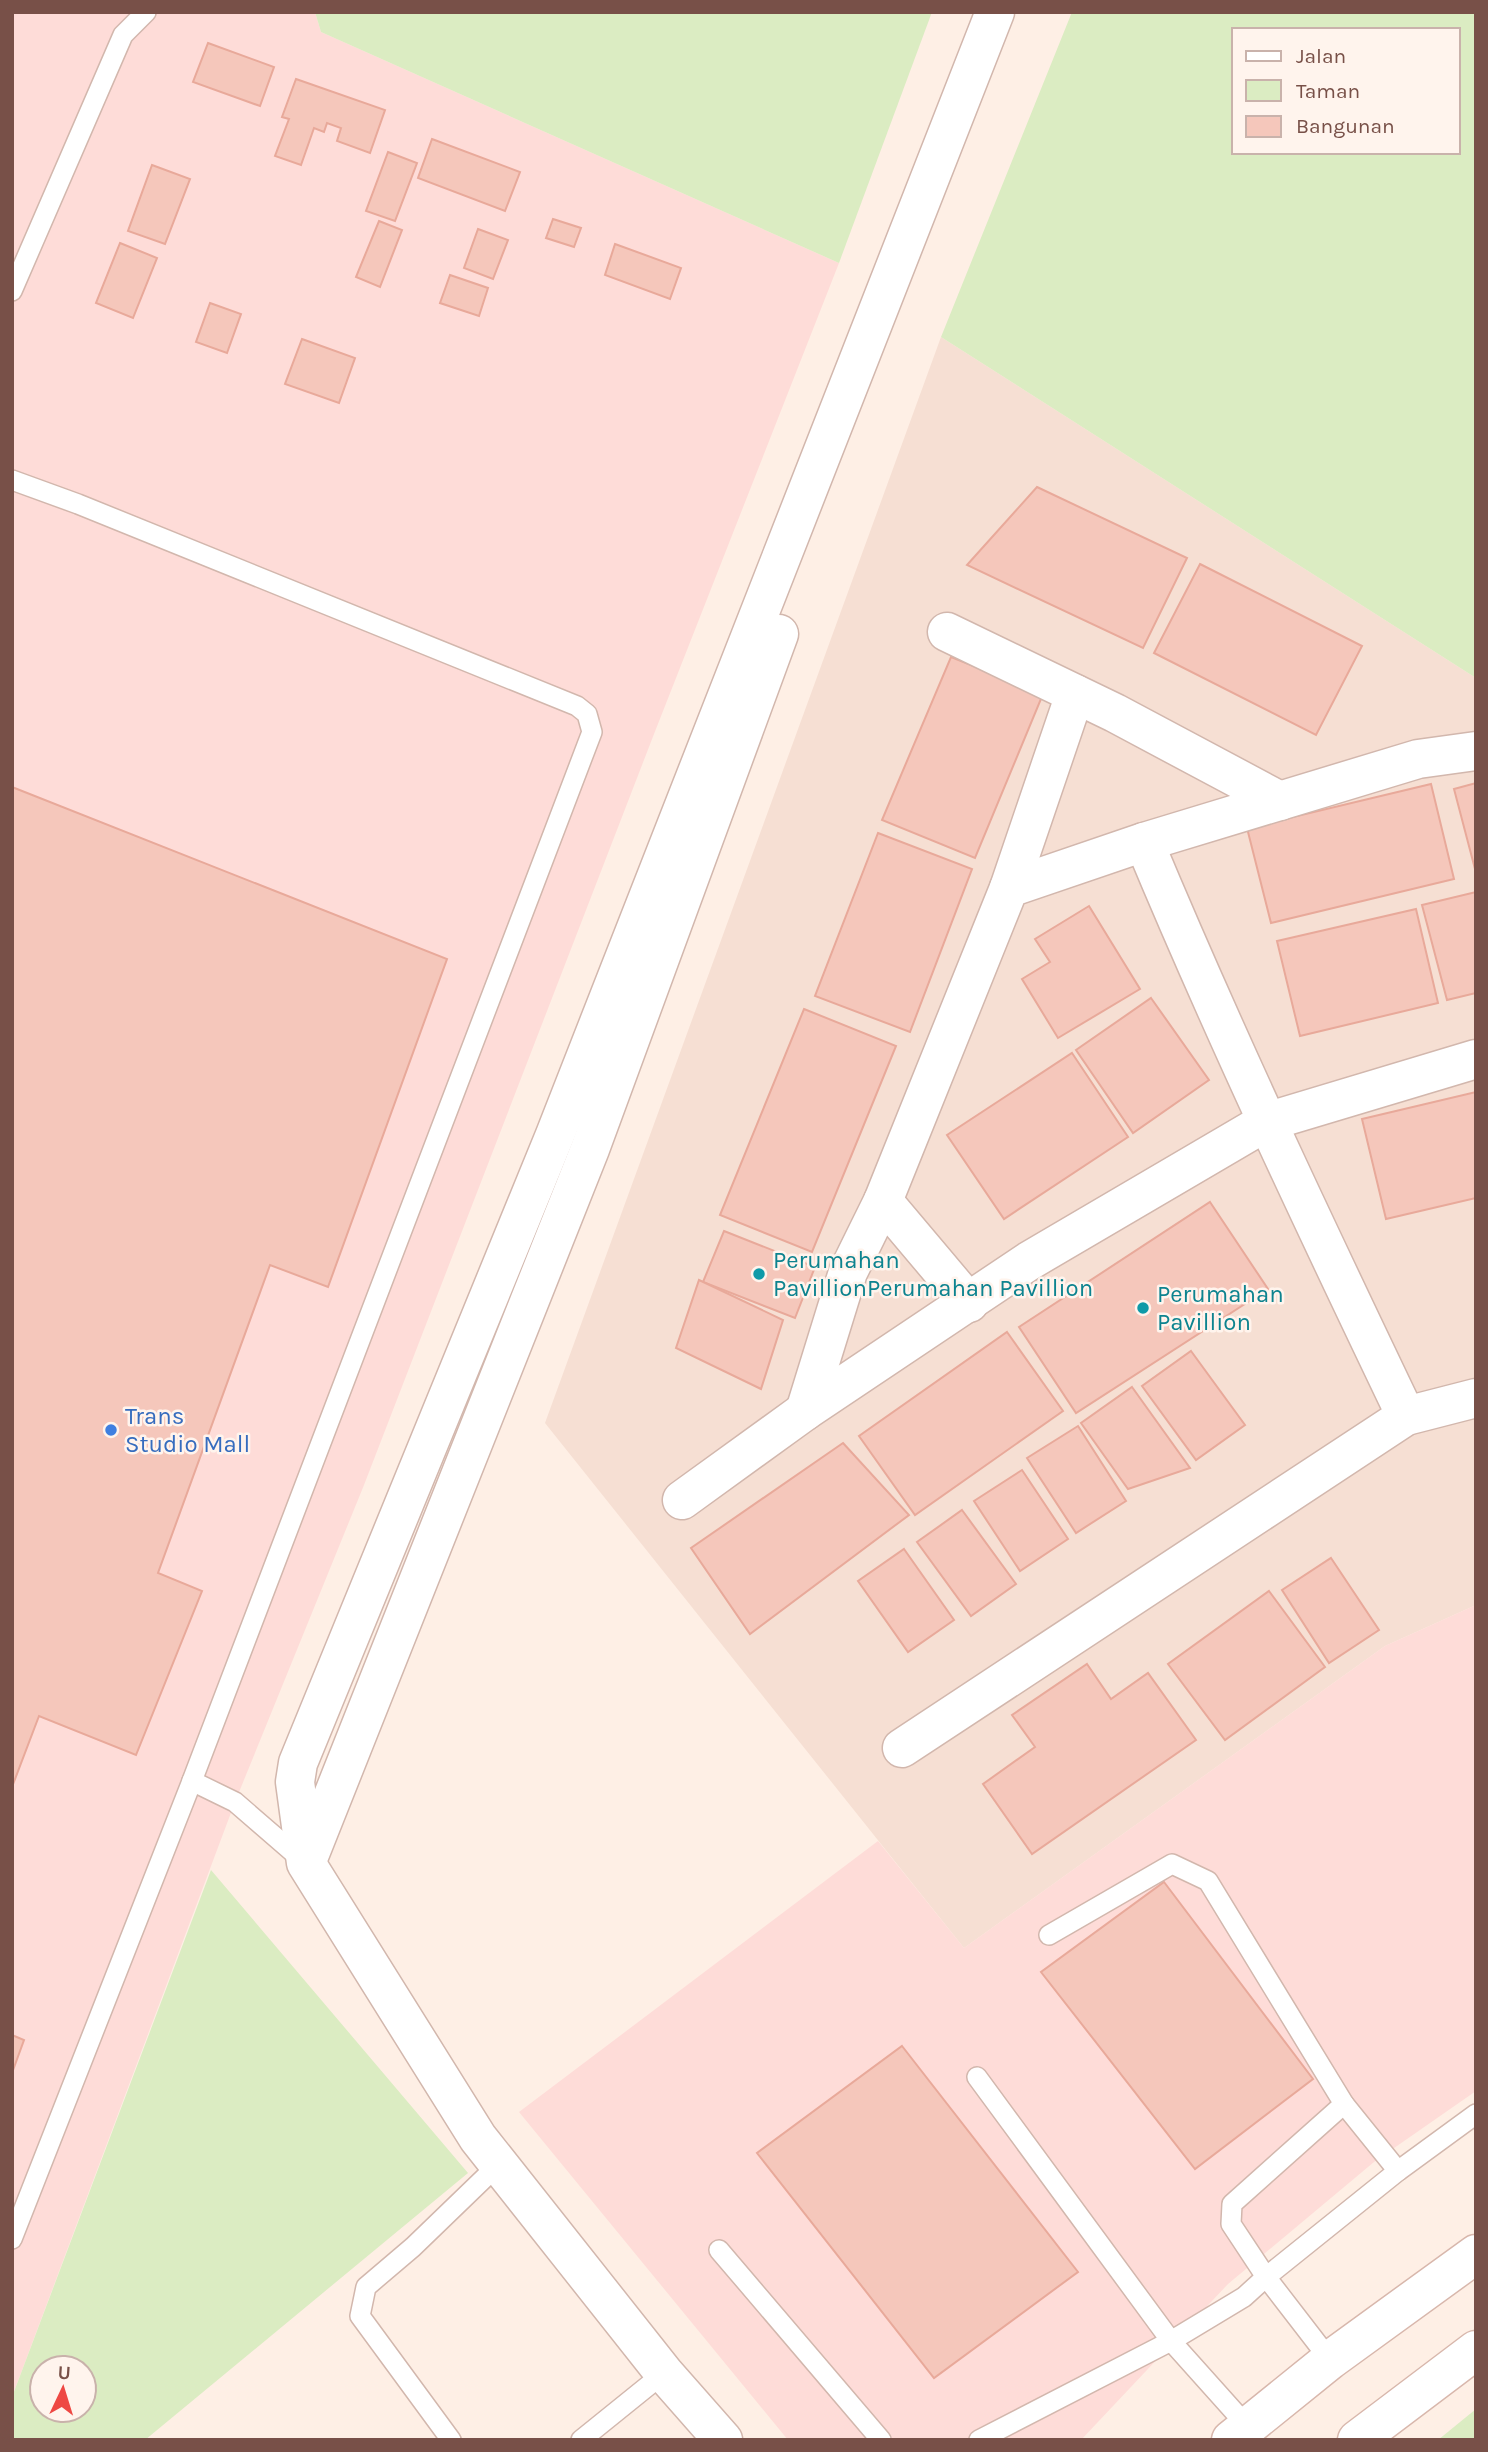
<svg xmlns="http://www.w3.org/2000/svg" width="1488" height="2452" viewBox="0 0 1488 2452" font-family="Karla,sans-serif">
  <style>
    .residential { fill: #f6dfd3 }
    .commercial { fill: #fedcd8 }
    .green { fill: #dbecc2; fill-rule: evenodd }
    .building { fill: #f5c7bb; stroke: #e8a99a; stroke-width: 2 }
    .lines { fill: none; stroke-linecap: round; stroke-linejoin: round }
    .service-casing { stroke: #d2b7ad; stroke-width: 22 }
    .minor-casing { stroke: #d2b7ad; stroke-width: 41 }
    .secondary-casing { stroke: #d8b7ac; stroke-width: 41 }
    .service { stroke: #fff; stroke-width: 19 }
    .minor { stroke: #fff; stroke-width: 38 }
    .secondary { stroke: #fff; stroke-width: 38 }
    .culture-dot { fill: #0f9aa8; stroke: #fff4ed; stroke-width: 2.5 }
    .shop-dot { fill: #3f7fe0; stroke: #fff4ed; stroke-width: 2.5 }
    .labels { text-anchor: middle; stroke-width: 5; stroke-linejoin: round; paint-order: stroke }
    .culture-label { font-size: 24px; fill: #0d838f; stroke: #fff4ed; text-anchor: start }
    .shop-label { font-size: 24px; fill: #366cbe; stroke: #fff4ed; text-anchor: start }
  </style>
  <rect width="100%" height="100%" fill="#feefe5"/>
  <path class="residential" d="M941,337L1476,678V1605L1385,1646L964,1948L545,1423Z"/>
  <g class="commercial">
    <path d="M12,12H315L321,32L839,263L654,734L364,1485L235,1802L12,2397Z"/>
    <path d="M1476,1605V2091L1374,2162L1228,2284L1081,2440H788L519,2112L878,1841L964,1948L1385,1646Z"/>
  </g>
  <g class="green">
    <path d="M315,12H932L839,263L321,32Z"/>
    <path d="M1072,12H1476V678L941,337ZM1234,30H1458V152H1234Z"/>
    <path d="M211,1870L468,2173L145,2440H12V2397ZM42,2368H84V2410H42Z"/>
    <path d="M1476,2409V2440H1438Z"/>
  </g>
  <g class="building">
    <path d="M208,43L274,67L260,106L193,82Z"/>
    <path d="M296,79L385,110L370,153L337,141L341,128L327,123L324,132L314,128L301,165L275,156L289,119L282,117Z"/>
    <path d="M432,139L520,172L505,211L418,178Z"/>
    <path d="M388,152L417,163L395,221L366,211Z"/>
    <path d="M152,165L190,179L165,244L128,231Z"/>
    <path d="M553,219L581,228L574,247L546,238Z"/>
    <path d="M379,221L402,230L380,287L356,277Z"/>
    <path d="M478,229L508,240L493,279L464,268Z"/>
    <path d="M120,243L157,258L133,318L96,303Z"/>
    <path d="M615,244L681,268L670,299L605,275Z"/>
    <path d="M450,275L488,288L479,316L440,303Z"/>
    <path d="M210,303L241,314L227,353L196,342Z"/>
    <path d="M302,339L355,358L339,403L285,384Z"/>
    <path d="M1037,487L1187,558L1143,648L967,565Z"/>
    <path d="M1200,564L1362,646L1316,735L1154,653Z"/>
    <path d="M951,657L1043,694L975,858L882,820Z"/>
    <path d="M1476,783V869H1475L1454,789Z"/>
    <path d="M1431,784L1454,879L1271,923L1247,828Z"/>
    <path d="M12,787L447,959L328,1287L270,1265L158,1573L202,1591L136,1755L39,1716L12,1787Z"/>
    <path d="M878,833L972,869L910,1032L815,996Z"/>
    <path d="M1476,892V993L1447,1000L1422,905Z"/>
    <path d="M1089,906L1140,989L1058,1038L1022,979L1050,962L1035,939Z"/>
    <path d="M1416,909L1438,1003L1300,1036L1277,941Z"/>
    <path d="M1151,998L1209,1080L1133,1133L1076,1050Z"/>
    <path d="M804,1009L896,1046L812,1252L720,1215Z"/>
    <path d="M1072,1053L1128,1137L1004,1219L947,1135Z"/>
    <path d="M1476,1092V1198L1386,1219L1362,1119Z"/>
    <path d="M1210,1202L1268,1289L1076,1413L1019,1327Z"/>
    <path d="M724,1231L815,1267L795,1318L703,1282Z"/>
    <path d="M699,1280L783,1320L761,1389L676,1348Z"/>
    <path d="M1007,1332L1063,1411L915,1515L859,1436Z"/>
    <path d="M1191,1351L1245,1425L1196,1460L1142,1386Z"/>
    <path d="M1132,1387L1190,1468L1128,1489L1081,1423Z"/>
    <path d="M1078,1426L1126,1501L1076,1533L1027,1458Z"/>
    <path d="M843,1443L909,1515L750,1634L691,1548Z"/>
    <path d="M1022,1470L1068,1539L1020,1571L974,1501Z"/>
    <path d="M962,1510L1016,1584L971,1616L917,1542Z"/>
    <path d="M904,1549L954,1620L908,1652L858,1581Z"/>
    <path d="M1331,1558L1379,1630L1329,1663L1282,1590Z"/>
    <path d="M1269,1591L1325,1667L1225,1740L1168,1664Z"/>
    <path d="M1087,1664L1111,1699L1148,1673L1196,1740L1032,1854L983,1784L1035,1747L1012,1715Z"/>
    <path d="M1164,1882L1313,2079L1195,2169L1041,1972Z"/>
    <path d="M12,2035L24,2040L12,2073Z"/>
    <path d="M902,2046L1078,2272L934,2378L757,2153Z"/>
  </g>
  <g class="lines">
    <defs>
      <g id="service">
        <path d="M12,291L123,35L146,12"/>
        <path d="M12,480L78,504L577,706L587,714L592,732L192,1781L12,2239"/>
        <path d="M192,1781L235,1802L302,1860"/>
        <path d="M1049,1935L1172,1864L1208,1881L1344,2104"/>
        <path d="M977,2077L1171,2341L1248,2427"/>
        <path d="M719,2250L881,2440"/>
        <path d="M1330,2360L1266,2277L1398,2171L1476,2114"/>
        <path d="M451,2440L360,2316L366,2287L413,2247L500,2163"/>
        <path d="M581,2440L664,2373"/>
        <path d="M979,2440L1171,2341L1244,2297L1266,2277L1231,2224L1232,2204L1344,2104L1398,2171"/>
      </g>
      <g id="minor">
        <path d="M947,632L1115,713L1280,801"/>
        <path d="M1144,842C1225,1036 1315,1226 1406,1416"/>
        <path d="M1009,888L1075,694"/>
        <path d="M969,1303L883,1201L1009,888L1144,842L1418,759L1476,751"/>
        <path d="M805,1411L848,1272L883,1201"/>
        <path d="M682,1500L805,1411L1029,1261L1266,1122L1476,1059"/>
        <path d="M902,1748L1406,1416L1476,1398"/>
        <path d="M307,1861L590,1149L779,634"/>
        <path d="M723,2440L664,2373L478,2138L306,1863L295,1782L298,1763L555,1135L995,12"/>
      </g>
      <g id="secondary">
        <path d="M1231,2440L1330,2360L1476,2254"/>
        <path d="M1357,2440L1476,2350"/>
      </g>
    </defs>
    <use href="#service" class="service-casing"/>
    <use href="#minor" class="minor-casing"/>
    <use href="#secondary" class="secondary-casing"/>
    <use href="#service" class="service"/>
    <use href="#minor" class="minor"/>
    <use href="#secondary" class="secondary"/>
  </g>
  <g class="culture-dot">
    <circle cx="759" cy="1274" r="7"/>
    <circle cx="1143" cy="1308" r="7"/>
  </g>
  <circle class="shop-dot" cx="111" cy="1430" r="7"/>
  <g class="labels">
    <g class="culture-label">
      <text x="773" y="1268">Perumahan<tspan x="773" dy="28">PavillionPerumahan Pavillion</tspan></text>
      <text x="1157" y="1302">Perumahan<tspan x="1157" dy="28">Pavillion</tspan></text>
    </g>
    <g class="shop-label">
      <text x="125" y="1424">Trans<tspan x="125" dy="28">Studio Mall</tspan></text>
    </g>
  </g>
  <rect width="1488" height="2452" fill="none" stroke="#785048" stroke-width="28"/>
  <rect x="1232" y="28" width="228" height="126" fill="#fff4ed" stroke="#c9b2ab" stroke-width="2"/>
  <rect x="1246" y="51" width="35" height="10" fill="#ffffff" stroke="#c9b2ab" stroke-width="2"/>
  <text x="1296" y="63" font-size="21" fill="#785048">Jalan</text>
  <rect x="1246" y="80" width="35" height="21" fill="#dbecc2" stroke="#c9b2ab" stroke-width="2"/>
  <text x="1296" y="98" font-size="21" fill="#785048">Taman</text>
  <rect x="1246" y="116" width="35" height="21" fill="#f5c7bb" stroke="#c9b2ab" stroke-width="2"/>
  <text x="1296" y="133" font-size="21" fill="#785048">Bangunan</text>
  <g transform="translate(63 2389) rotate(4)"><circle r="33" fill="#fff4ed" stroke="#c9b2ab" stroke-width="2"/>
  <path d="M0-5L12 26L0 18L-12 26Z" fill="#ee4843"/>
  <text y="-10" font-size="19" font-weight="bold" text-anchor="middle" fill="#785048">U</text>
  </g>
</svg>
